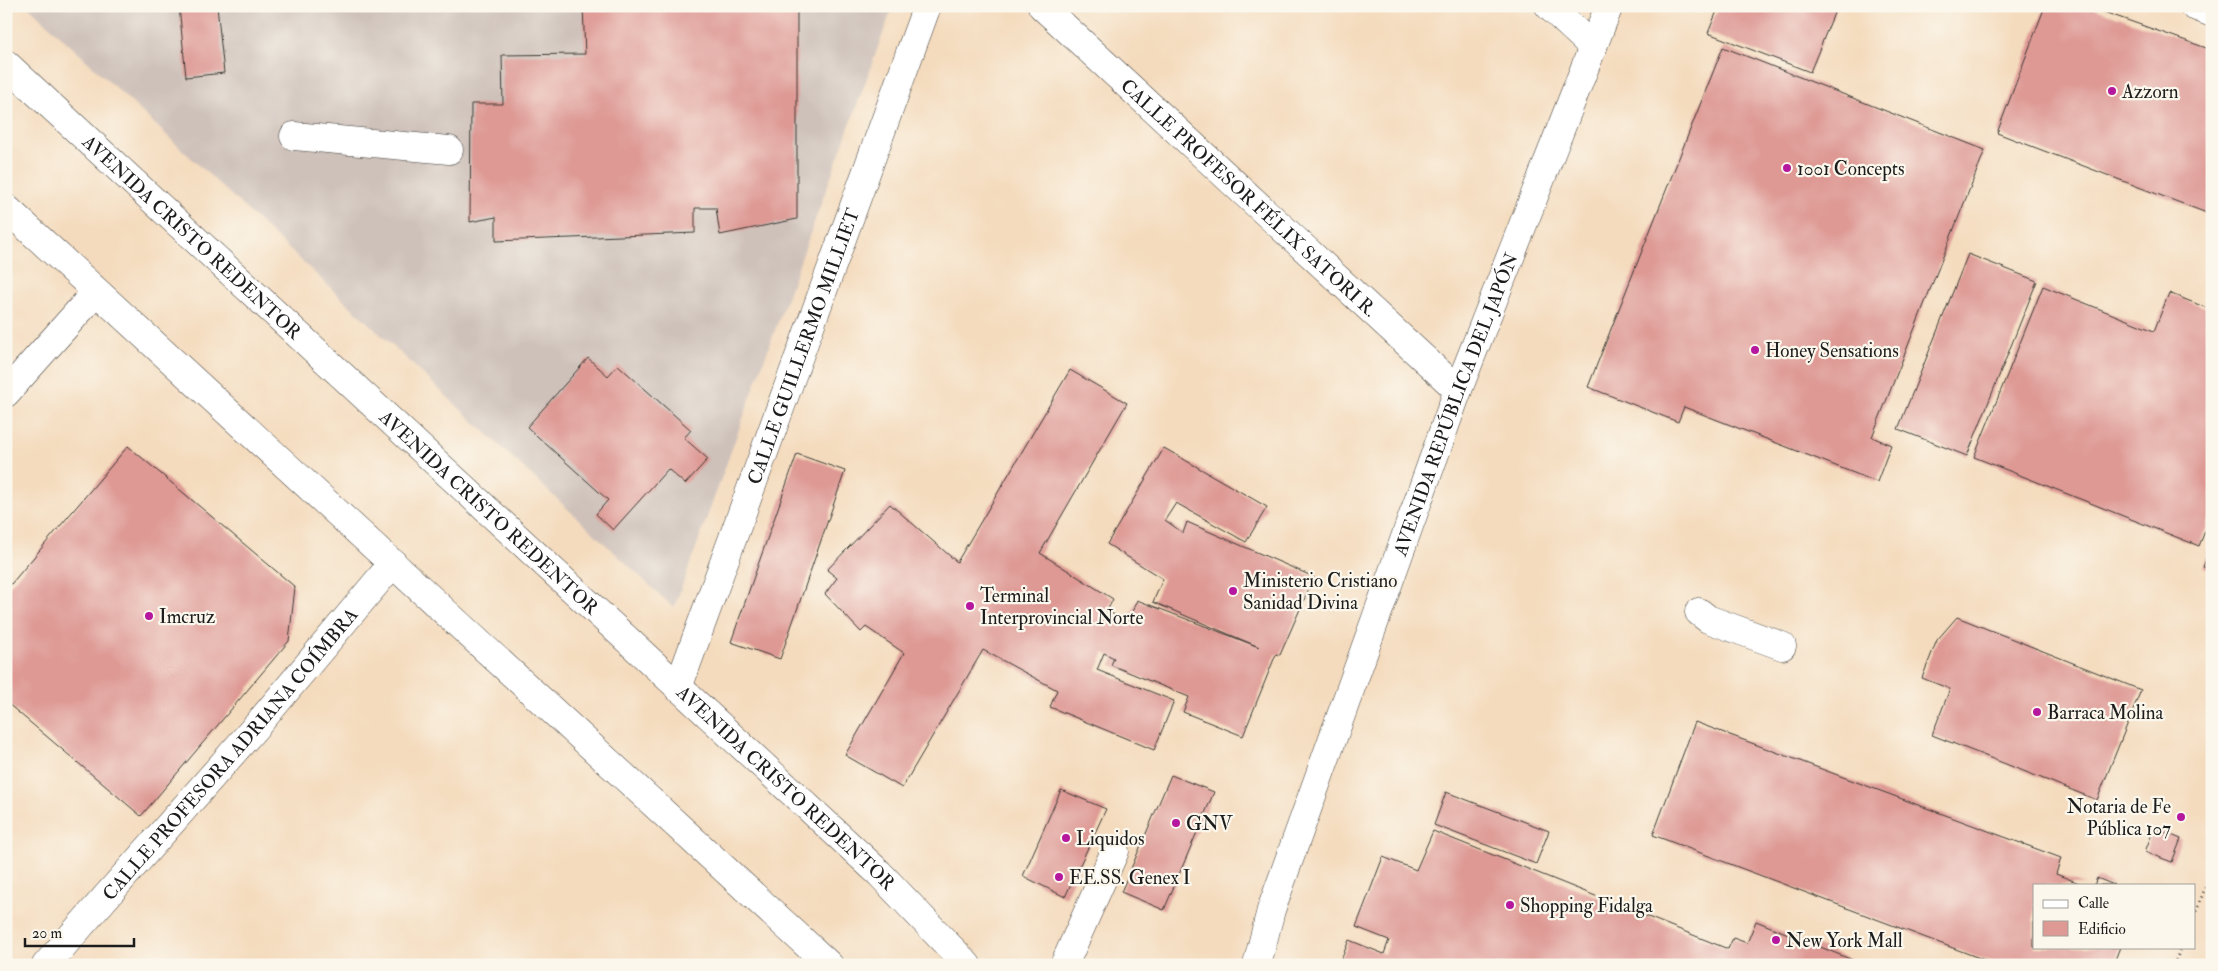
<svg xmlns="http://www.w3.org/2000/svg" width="2218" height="971" viewBox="0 0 2218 971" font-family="'IM FELL Double Pica',serif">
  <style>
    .industrial { fill: #cec1ba }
    .building { fill: #de9994 }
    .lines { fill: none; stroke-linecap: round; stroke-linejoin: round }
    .minor-casing { stroke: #3c3934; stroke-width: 29 }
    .major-casing { stroke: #3c3934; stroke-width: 29 }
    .path { stroke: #3c3934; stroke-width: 3; stroke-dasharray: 1 4; stroke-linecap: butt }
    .minor { stroke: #fff; stroke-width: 28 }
    .major { stroke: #fff; stroke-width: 28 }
    .poi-dot { fill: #b5179e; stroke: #fbf7ec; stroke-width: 2 }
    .labels { text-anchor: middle; stroke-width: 4.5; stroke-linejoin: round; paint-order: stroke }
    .poi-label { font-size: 19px; fill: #1c1c1c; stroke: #fbf7ec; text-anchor: start }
    .street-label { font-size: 19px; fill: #1c1c1c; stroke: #fbf7ec }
  </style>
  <rect width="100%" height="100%" fill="#fbf7ec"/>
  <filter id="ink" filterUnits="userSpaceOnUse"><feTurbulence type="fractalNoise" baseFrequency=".02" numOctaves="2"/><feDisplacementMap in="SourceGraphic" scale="10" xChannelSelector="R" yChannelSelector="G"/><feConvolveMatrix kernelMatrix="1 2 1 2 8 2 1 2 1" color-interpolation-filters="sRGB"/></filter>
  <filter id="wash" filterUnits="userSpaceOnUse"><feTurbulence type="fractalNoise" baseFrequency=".0096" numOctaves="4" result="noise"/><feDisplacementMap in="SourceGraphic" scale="20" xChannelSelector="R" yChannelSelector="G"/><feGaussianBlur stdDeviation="1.12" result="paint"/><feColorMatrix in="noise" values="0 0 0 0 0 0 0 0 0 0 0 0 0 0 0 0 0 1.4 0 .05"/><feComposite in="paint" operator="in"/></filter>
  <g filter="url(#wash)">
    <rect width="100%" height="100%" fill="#f4dbbe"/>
    <path class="industrial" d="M28,6H893L674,608Z"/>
    <g id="blocks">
      <g class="building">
        <path d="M179,6H217L224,73L186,77Z"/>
        <path d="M583,6H797V219L720,235L716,208H695V233L496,241V217L470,222L471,104H503L502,55L585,54Z"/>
        <path d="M1719,6H1837L1810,72L1708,33Z"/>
        <path d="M2045,6H2087L2212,50V215L1997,133Z"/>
        <path d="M1723,47L1985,150L1872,437L1891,445L1877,482L1684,407L1678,422L1588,387Z"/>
        <path d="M1968,254L2037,281L1967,456L1898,429Z"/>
        <path d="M2043,286L2154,331L2169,293L2212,310V514L2199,546L1974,457Z"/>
        <path d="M588,358L608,376L618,365L691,430L684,438L708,459L685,484L668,469L613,530L596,514L608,500L527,427Z"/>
        <path d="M1070,370L1127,403L1040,553L1113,599L1107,611L1128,622L1137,600L1259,647L1153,602L1163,579L1107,544L1164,448L1267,507L1246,542L1176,503L1165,520L1183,533L1187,522L1314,577L1280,655L1276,654L1243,736L1183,712L1189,697L1111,665L1114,658L1104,653L1097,670L1174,701L1154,750L1050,707L1057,690L983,650L902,788L845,755L904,653L866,627L861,632L825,594L837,578L827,570L890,504L957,562Z"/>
        <path d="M128,446L295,587L289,641L141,816L6,702V590Z"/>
        <path d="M797,454L845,471L780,659L731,642Z"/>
        <path d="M2212,545V570L2203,567Z"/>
        <path d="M1957,617L2141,690L2097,800L1932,735L1950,689L1922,678L1937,640Z"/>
        <path d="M1695,722L2061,858L2056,874L2084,885H2034V947H2120L2113,965L2099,963L2098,965H2031L2023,962L2022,965H1998L1653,835Z"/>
        <path d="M1171,775L1214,792L1164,910L1121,892Z"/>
        <path d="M1061,790L1106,809L1065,897L1023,876Z"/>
        <path d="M1446,792L1549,831L1536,864L1434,825Z"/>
        <path d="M2154,828L2181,839L2172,862L2145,852Z"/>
        <path d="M1433,831L1728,949L1733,938L1747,943L1756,921L1865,965H1339L1349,940L1384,954L1389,940L1356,927L1383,857L1416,870Z"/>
        <path d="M2097,878L2114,885H2094Z"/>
      </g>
    </g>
  </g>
  <g filter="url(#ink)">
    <use href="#blocks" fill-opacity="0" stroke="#3c3934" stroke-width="1"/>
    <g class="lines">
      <defs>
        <g id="minor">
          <path id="s1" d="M1042,6L1458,390"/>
          <path d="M1549,6L1593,47"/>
          <path d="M2194,6L2212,13"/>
          <path d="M294,136L449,150"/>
          <path d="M6,393L96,292"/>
          <path d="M1699,612L1708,619L1782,646"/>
          <path id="s2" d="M678,688L927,6"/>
          <path id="s3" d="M46,965L259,723L393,563"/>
          <path d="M1064,965L1115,851"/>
          <path id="s4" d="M1257,965L1271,910L1458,390L1609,6"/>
        </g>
        <g id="major">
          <path id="s5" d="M6,64L879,873L967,965"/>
          <path d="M6,208L829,965"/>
        </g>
      </defs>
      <use href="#minor" class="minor-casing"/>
      <use href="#major" class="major-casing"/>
      <g class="path">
        <path d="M2194,916L2212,871"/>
        <path d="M2174,965L2181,947"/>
      </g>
      <use href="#minor" class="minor"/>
      <use href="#major" class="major"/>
    </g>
  </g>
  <g class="poi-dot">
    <circle cx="2112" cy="91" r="5"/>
    <circle cx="1787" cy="168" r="5"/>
    <circle cx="1755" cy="350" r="5"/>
    <circle cx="1233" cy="591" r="5"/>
    <circle cx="970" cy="606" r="5"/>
    <circle cx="149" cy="616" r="5"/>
    <circle cx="2037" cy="712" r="5"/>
    <circle cx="2181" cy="817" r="5"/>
    <circle cx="1176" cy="823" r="5"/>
    <circle cx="1066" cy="838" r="5"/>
    <circle cx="1059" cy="877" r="5"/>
    <circle cx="1510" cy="905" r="5"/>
    <circle cx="1776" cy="940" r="5"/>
  </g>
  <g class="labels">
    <g class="poi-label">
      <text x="2122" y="98">Azzorn</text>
      <text x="1797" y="175">1001 Concepts</text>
      <text x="1765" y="357">Honey Sensations</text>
      <text x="1243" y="587">Ministerio Cristiano<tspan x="1243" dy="22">Sanidad Divina</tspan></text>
      <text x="980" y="602">Terminal<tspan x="980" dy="22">Interprovincial Norte</tspan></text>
      <text x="159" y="623">Imcruz</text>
      <text x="2047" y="719">Barraca Molina</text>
      <text x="2171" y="813" text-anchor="end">Notaria de Fe<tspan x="2171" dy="22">Pública 107</tspan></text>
      <text x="1186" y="830">GNV</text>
      <text x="1076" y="845">Liquidos</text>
      <text x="1069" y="884">EE.SS. Genex I</text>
      <text x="1520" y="912">Shopping Fidalga</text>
      <text x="1786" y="947">New York Mall</text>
    </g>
    <g class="street-label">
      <text dy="7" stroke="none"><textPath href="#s1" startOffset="282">CALLE PROFESOR FÉLIX SATORI R.</textPath></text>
      <text dy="7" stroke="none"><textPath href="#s5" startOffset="254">AVENIDA CRISTO REDENTOR</textPath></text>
      <text dy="7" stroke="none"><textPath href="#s2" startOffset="364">CALLE GUILLERMO MILLIET</textPath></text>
      <text dy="7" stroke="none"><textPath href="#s4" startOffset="595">AVENIDA REPÚBLICA DEL JAPÓN</textPath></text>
      <text dy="7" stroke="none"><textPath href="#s5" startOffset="659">AVENIDA CRISTO REDENTOR</textPath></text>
      <text dy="7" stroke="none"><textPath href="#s3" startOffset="280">CALLE PROFESORA ADRIANA COÍMBRA</textPath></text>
      <text dy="7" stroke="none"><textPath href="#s5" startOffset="1064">AVENIDA CRISTO REDENTOR</textPath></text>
    </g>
  </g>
  <rect width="2218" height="971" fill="none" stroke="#fbf7ec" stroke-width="25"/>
  <rect x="2033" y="884" width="162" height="65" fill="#fbf7ec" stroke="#a29f99"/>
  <rect x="2043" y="900" width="25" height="8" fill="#ffffff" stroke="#a29f99"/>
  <text x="2078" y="908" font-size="15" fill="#1c1c1c">Calle</text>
  <rect x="2043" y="921" width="25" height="15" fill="#de9994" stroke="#a29f99"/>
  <text x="2078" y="934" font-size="15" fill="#1c1c1c">Edificio</text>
  <path d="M25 938v8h109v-8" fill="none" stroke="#1c1c1c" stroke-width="2.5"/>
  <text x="32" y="938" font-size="15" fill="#1c1c1c" stroke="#fbf7ec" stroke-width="4" paint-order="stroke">20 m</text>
</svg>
